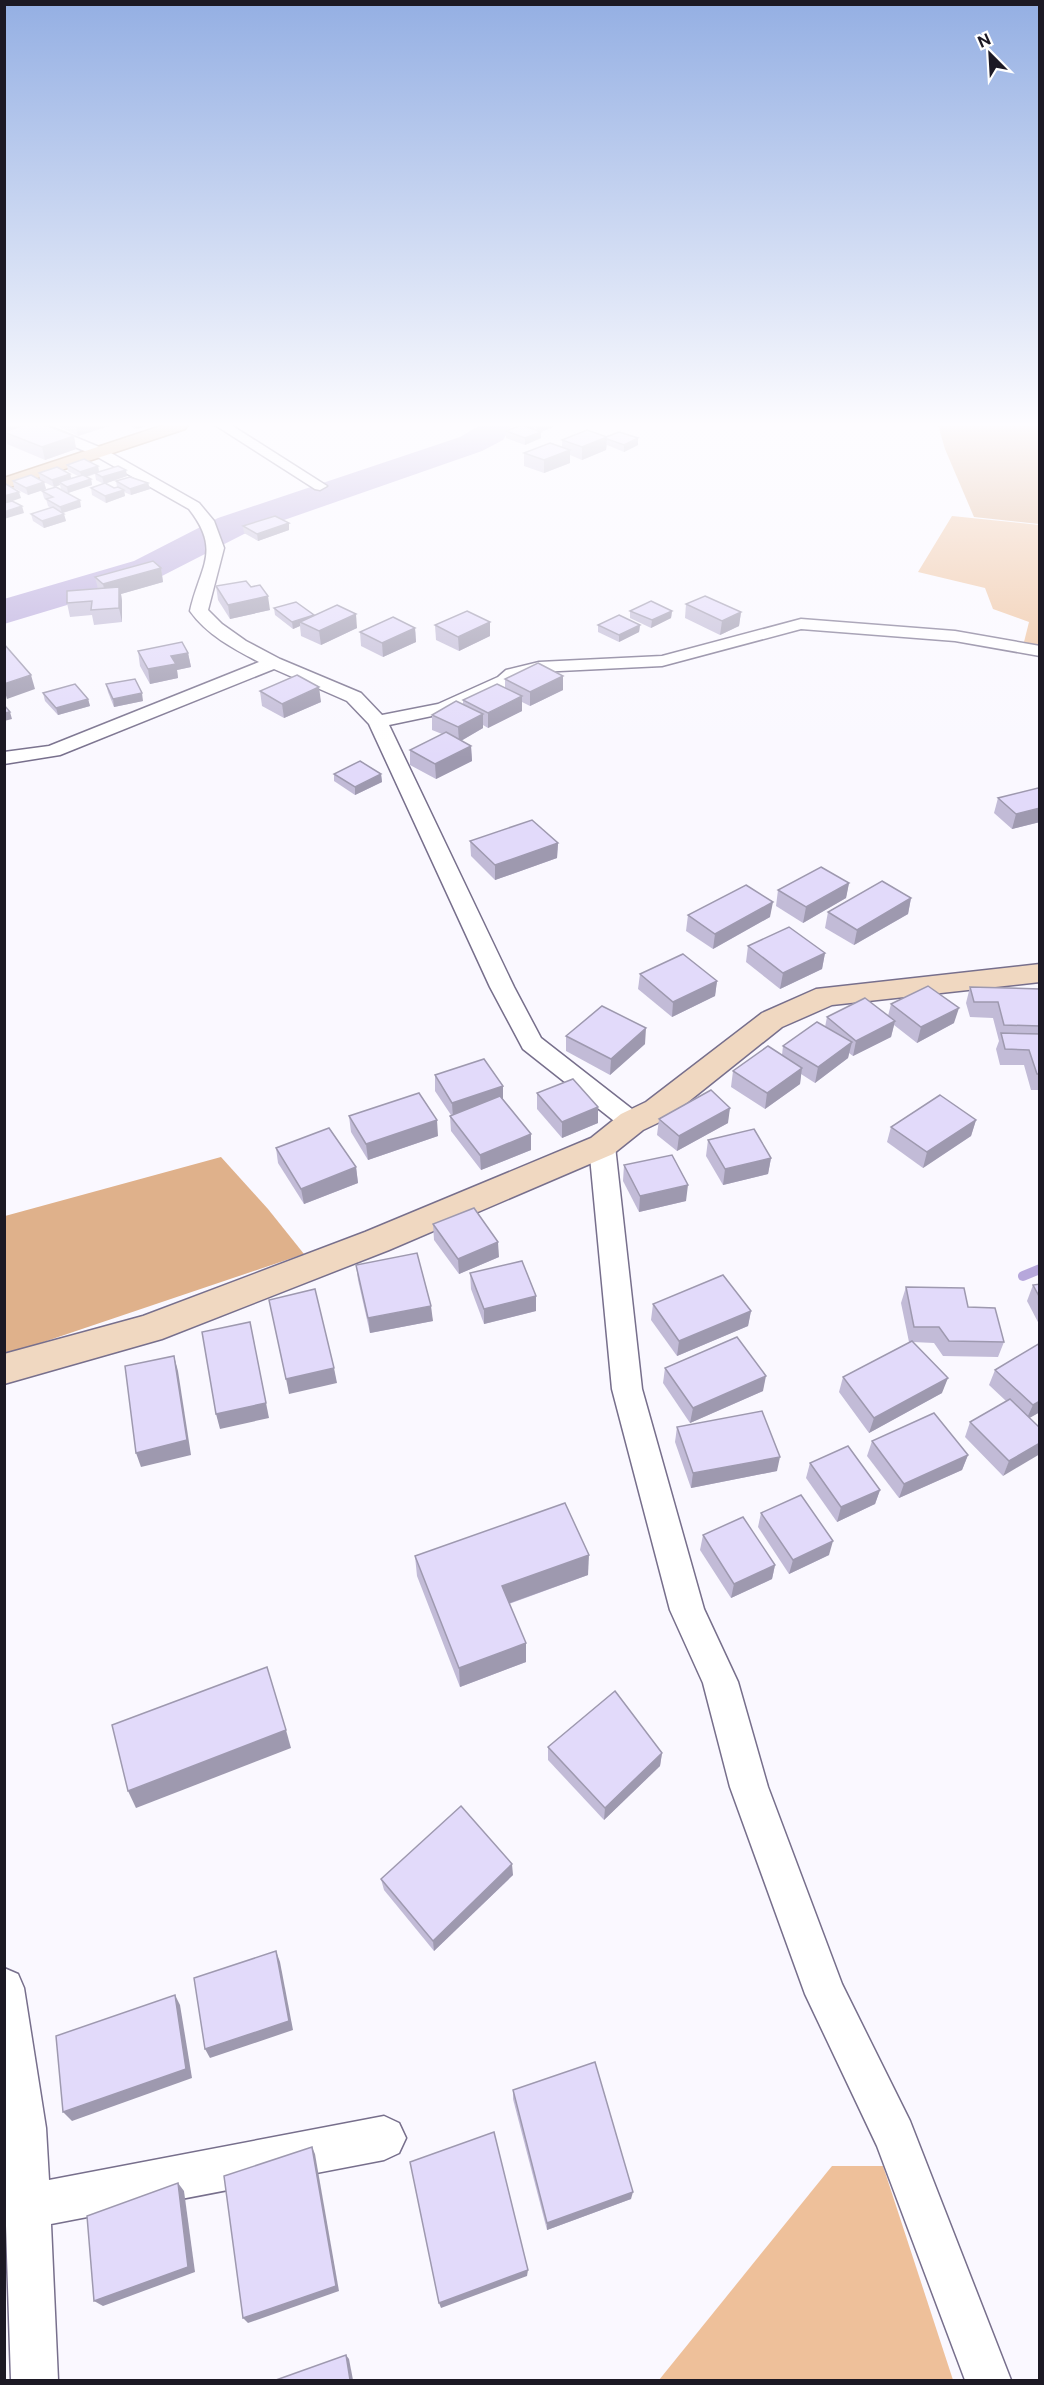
<svg xmlns="http://www.w3.org/2000/svg" width="1044" height="2385" viewBox="0 0 1044 2385" font-family="'Public Sans',sans-serif">
  <style>
    .green { fill: #eec09a }
    .forest { fill: #dfb18b }
    .lines { fill: none; stroke-linecap: round; stroke-linejoin: round }
    .stream { stroke: #b6a7db; stroke-width: 10 }
    .river { fill: #b6a7db; fill-rule: evenodd }
    .street-casing { stroke: #776f8c; stroke-width: 3 }
    .secondary-casing { stroke: #776f8c; stroke-width: 3 }
    .primary-casing { stroke: #8e5b2c; stroke-width: 3 }
    .street { fill: #fff; fill-rule: evenodd }
    .secondary { fill: #f0d8c1; fill-rule: evenodd }
    .primary { fill: #e0b283; fill-rule: evenodd }
    .wall { fill: #c2bbd7 }
    .shaded-wall { fill: #9e99af }
    .building { fill: #e2dafa; stroke: #9e99af; stroke-width: 1.5 }
  </style>
  <rect width="100%" height="100%" fill="#faf8ff"/>
  <g class="green">
    <path d="M952,516L1039,525V649L1023,646L1029,622L993,609L985,588L918,572Z"/>
    <path d="M832,2166H883L953,2380H659Z"/>
  </g>
  <g class="forest">
    <path d="M938,425H1039V524L974,517L945,449Z"/>
    <path d="M221,1157L268,1209L304,1254L5,1355V1216Z"/>
  </g>
  <g class="lines">
    <path class="stream" d="M1023,1276L1040,1269"/>
    <path class="river" d="M480,425H512L503,440L482,451L244,534L160,577L4,624V599L134,561L218,518L460,437Z"/>
    <defs>
      <g id="street">
        <path d="M28,425H46L104,449L199,503L214,521L224,548L208,610L222,624L246,641L280,659L361,693L382,715L438,704L498,677L506,670L539,662L662,656L801,619L955,631L1040,646V656L955,641L801,629L662,666L539,672L518,678L510,685L451,712L389,725L514,987L541,1038L641,1116L645,1122L641,1128L632,1131L623,1128L523,1049L490,987L369,724L347,701L274,669L60,755L4,764V752L49,746L259,662C234,649 207,635 190,611C200,566 222,551 189,509L94,455L30,428Z"/>
        <path d="M215,425H231L327,486L320,490L315,489Z"/>
        <path d="M602,1137L611,1139L615,1146L642,1389L704,1609L738,1682L768,1787L842,1984L910,2121L1011,2380H965L877,2146L805,1994L730,1787L703,1683L670,1610L612,1389L589,1146L593,1139Z"/>
        <path d="M4,1968L18,1974L24,1988L46,2128L49,2180L384,2116L399,2123L406,2138L399,2153L384,2160L51,2224L58,2380H11L4,2164Z"/>
      </g>
      <path id="secondary" d="M1040,964V982L832,1005L782,1027L668,1118L643,1130L613,1154L389,1250L162,1339L4,1384V1354L143,1316L365,1232L591,1138L621,1114L646,1102L762,1013L816,989Z"/>
      <path id="primary" d="M164,425H188L185,429L4,489V478Z"/>
    </defs>
    <use href="#street" class="street-casing"/>
    <use href="#secondary" class="secondary-casing"/>
    <use href="#primary" class="primary-casing"/>
    <use href="#street" class="street"/>
    <use href="#secondary" class="secondary"/>
    <use href="#primary" class="primary"/>
  </g>
  <g class="wall">
    <path d="M4,425L74,436L76,449L45,460L7,444L6,439L4,438Z"/>
    <path d="M59,425H109V426L78,436L60,427Z"/>
    <path d="M128,425H149L136,429Z"/>
    <path d="M519,425H553V427L541,432V438L525,445L506,438V431L519,426Z"/>
    <path d="M606,437L638,438V445L624,452L607,445L606,450L582,460L570,455V463L544,473L524,466V453L562,447V440Z"/>
    <path d="M67,465L98,466L99,472L127,476L104,484L96,480L95,474L87,477L91,479L92,485L68,493L61,489L60,485L54,487L40,480L39,473L70,474L71,478L78,476L68,471Z"/>
    <path d="M13,481L44,482L46,489L28,495L14,488Z"/>
    <path d="M116,481L148,483L150,489L131,495L124,492L125,496L106,503L92,495L91,488H114L117,487Z"/>
    <path d="M42,491L81,507L63,513L66,521L44,528L33,521L31,514L51,508L48,506L46,499L44,498Z"/>
    <path d="M289,523V530L258,541L244,533L243,526Z"/>
    <path d="M161,568L163,582L121,594L122,601V622L94,625L92,615L70,617L67,603L98,589L95,577Z"/>
    <path d="M216,586L251,587L270,610L230,619L218,600Z"/>
    <path d="M686,604L741,612L739,626L720,635L685,618Z"/>
    <path d="M274,608L314,615L357,628L321,645L301,636L300,626L293,629L275,615Z"/>
    <path d="M630,611H672L671,618L651,628L630,618Z"/>
    <path d="M435,625L490,636L459,651L436,640Z"/>
    <path d="M598,625H640L639,632L619,642L598,632Z"/>
    <path d="M415,628L416,642L383,657L361,646L360,632Z"/>
    <path d="M138,651L188,653L191,667L177,670L178,678L150,684L140,666Z"/>
    <path d="M563,676V690L530,706L522,702V711L488,728L483,725V728L461,741L471,746L472,761L436,779L410,765V750L442,734L432,730V715L463,705V700L505,688V679Z"/>
    <path d="M106,684L143,701L114,707L108,692Z"/>
    <path d="M260,691L321,702L284,718L262,706Z"/>
    <path d="M43,693L88,699L90,706L58,715L45,701Z"/>
    <path d="M334,774H381L382,782L355,795L334,781Z"/>
    <path d="M1040,789V822L1012,829L994,813L998,798Z"/>
    <path d="M470,841L558,843L557,858L495,880L471,856Z"/>
    <path d="M849,883L846,898L803,923L776,906L778,890Z"/>
    <path d="M911,898L908,914L854,945L825,928L828,912Z"/>
    <path d="M688,915L770,917L713,949L686,931Z"/>
    <path d="M748,946L825,953L822,969L780,989L746,962Z"/>
    <path d="M640,974L717,981L715,996L672,1017L638,989Z"/>
    <path d="M970,987L1040,989V1090H1031L1024,1065H1000L996,1049L999,1041L993,1018L970,1017L966,1003Z"/>
    <path d="M891,1004L954,1023L917,1043L894,1025L891,1037L853,1056L849,1053L848,1058L815,1083L801,1074L800,1084L765,1109L731,1087L733,1071L782,1055L783,1046L825,1027L827,1017L888,1016Z"/>
    <path d="M566,1036L645,1044L610,1075L566,1051Z"/>
    <path d="M435,1075L503,1086V1099L531,1134V1150L481,1170L451,1131L450,1116L451,1115L435,1091Z"/>
    <path d="M537,1093L598,1107V1123L562,1138L537,1109Z"/>
    <path d="M349,1116L438,1136L368,1160L351,1132Z"/>
    <path d="M659,1119L728,1123L677,1151L657,1135Z"/>
    <path d="M976,1120L971,1136L923,1168L887,1142L891,1127Z"/>
    <path d="M708,1140L771,1158L768,1174L723,1185L706,1156Z"/>
    <path d="M276,1148L356,1167L358,1183L304,1204L278,1163Z"/>
    <path d="M624,1165L686,1201L639,1212L623,1181Z"/>
    <path d="M433,1224L499,1257L459,1274L434,1240Z"/>
    <path d="M356,1265L433,1321L370,1333L358,1280Z"/>
    <path d="M470,1273L536,1296V1311L484,1324L471,1289Z"/>
    <path d="M1040,1284V1326L1027,1301L1033,1285Z"/>
    <path d="M906,1287L968,1307L1004,1342L998,1357L943,1356L934,1343L913,1342L942,1393L869,1433L839,1392L843,1377L910,1342H909L901,1303Z"/>
    <path d="M653,1304L751,1311L748,1326L677,1356L651,1320Z"/>
    <path d="M1040,1343V1412L1029,1418L1003,1476L965,1437L970,1422L1006,1401L989,1385L995,1370Z"/>
    <path d="M665,1368L763,1391L690,1423L663,1383Z"/>
    <path d="M677,1427L777,1471L691,1488L675,1442Z"/>
    <path d="M872,1441L968,1455L962,1470L899,1498L867,1456Z"/>
    <path d="M810,1463L880,1490L875,1504L837,1522L806,1478Z"/>
    <path d="M761,1513L829,1555L789,1574L758,1527Z"/>
    <path d="M703,1535L775,1565L772,1579L731,1598L700,1550Z"/>
    <path d="M415,1556L588,1575L509,1604L526,1643V1662L460,1687L417,1576Z"/>
    <path d="M548,1747L662,1753L660,1766L604,1820L548,1760Z"/>
    <path d="M513,1875L434,1951L384,1890L381,1879Z"/>
    <path d="M513,2090L631,2199L547,2230L513,2099Z"/>
  </g>
  <g class="shaded-wall">
    <path d="M14,425H36L7,433L5,427Z"/>
    <path d="M76,425H109V426L78,436Z"/>
    <path d="M135,425H149L136,429Z"/>
    <path d="M544,425H553V427L541,432V438L525,445V438L537,433V427Z"/>
    <path d="M74,436L76,449L45,460L42,447Z"/>
    <path d="M607,437L606,450L582,460V447Z"/>
    <path d="M638,438V445L624,452V445Z"/>
    <path d="M570,450V463L544,473V460Z"/>
    <path d="M98,466L99,472L82,478L80,472Z"/>
    <path d="M126,470L127,476L104,484L102,477Z"/>
    <path d="M70,474L72,481L59,482L60,485L54,487L52,480Z"/>
    <path d="M91,479L92,485L68,493L67,487Z"/>
    <path d="M44,482L46,489L28,495L26,488Z"/>
    <path d="M148,483L150,489L131,495L130,489Z"/>
    <path d="M124,490L125,496L106,503L105,496Z"/>
    <path d="M19,492L21,498L4,504V496Z"/>
    <path d="M80,500L81,507L62,513L60,507Z"/>
    <path d="M22,506L24,513L4,519V512Z"/>
    <path d="M64,514L66,521L44,528L42,521Z"/>
    <path d="M289,523V530L258,541L257,534Z"/>
    <path d="M161,568L163,582L121,594L122,601V622L119,608L106,598L103,584Z"/>
    <path d="M268,596L270,610L230,619L228,605Z"/>
    <path d="M672,611L671,618L651,628L652,620Z"/>
    <path d="M741,612L739,626L720,635L722,621Z"/>
    <path d="M356,614L357,628L321,645L319,631Z"/>
    <path d="M314,615L315,622H300V626L293,629L292,622Z"/>
    <path d="M490,622V636L459,651L458,637Z"/>
    <path d="M640,625L639,632L619,642V635Z"/>
    <path d="M415,628L416,642L383,657L382,643Z"/>
    <path d="M188,653L191,667L177,670L178,678L150,684L148,669L171,656Z"/>
    <path d="M31,675L35,689L7,699L4,689V684Z"/>
    <path d="M563,676V690L530,706V692Z"/>
    <path d="M319,687L321,702L284,718L282,704Z"/>
    <path d="M142,693L143,701L114,707L113,699Z"/>
    <path d="M522,696V711L488,728V713Z"/>
    <path d="M88,699L90,706L58,715L56,708Z"/>
    <path d="M10,712L12,719L4,721V713Z"/>
    <path d="M483,714V728L459,742L458,727Z"/>
    <path d="M471,746L472,761L436,779L435,764Z"/>
    <path d="M381,774L382,782L355,795V787Z"/>
    <path d="M1040,808V822L1012,829L1016,814Z"/>
    <path d="M558,843L557,858L495,880V865Z"/>
    <path d="M849,883L846,898L803,923L806,907Z"/>
    <path d="M911,898L908,914L854,945L857,930Z"/>
    <path d="M773,902L770,917L713,949L715,934Z"/>
    <path d="M825,953L822,969L780,989L783,973Z"/>
    <path d="M717,981L715,996L672,1017L673,1002Z"/>
    <path d="M959,1008L954,1023L917,1043L921,1027Z"/>
    <path d="M895,1021L891,1037L853,1056L856,1041Z"/>
    <path d="M646,1028L645,1044L610,1075L611,1059Z"/>
    <path d="M852,1042L848,1058L815,1083L818,1067Z"/>
    <path d="M802,1068L800,1084L765,1109L767,1093Z"/>
    <path d="M503,1086V1102L453,1118L452,1103Z"/>
    <path d="M598,1107V1123L562,1138V1122Z"/>
    <path d="M730,1108L728,1123L677,1151L679,1136Z"/>
    <path d="M437,1120L438,1136L368,1160L366,1144Z"/>
    <path d="M976,1120L971,1136L923,1168L927,1152Z"/>
    <path d="M531,1134V1150L481,1170L480,1155Z"/>
    <path d="M771,1158L768,1174L723,1185L725,1169Z"/>
    <path d="M356,1167L358,1183L304,1204L301,1189Z"/>
    <path d="M688,1185L686,1201L639,1212L640,1196Z"/>
    <path d="M498,1242L499,1257L459,1274L458,1259Z"/>
    <path d="M536,1296V1311L484,1324V1309Z"/>
    <path d="M431,1306L433,1321L370,1333L368,1318Z"/>
    <path d="M751,1311L748,1326L677,1356L679,1341Z"/>
    <path d="M250,1322L269,1418L220,1429L216,1414Z"/>
    <path d="M174,1356L178,1371L191,1455L141,1467L136,1453Z"/>
    <path d="M334,1368L337,1383L289,1394L286,1379Z"/>
    <path d="M766,1376L763,1391L690,1423L693,1408Z"/>
    <path d="M948,1378L942,1393L869,1433L874,1418Z"/>
    <path d="M1040,1401V1412L1026,1420L1033,1405Z"/>
    <path d="M1040,1443V1454L1003,1476L1009,1461Z"/>
    <path d="M968,1455L962,1470L899,1498L904,1484Z"/>
    <path d="M780,1457L777,1471L691,1488L693,1473Z"/>
    <path d="M880,1490L875,1504L837,1522L841,1507Z"/>
    <path d="M833,1541L829,1555L789,1574L793,1560Z"/>
    <path d="M589,1555L588,1575L502,1606V1586Z"/>
    <path d="M775,1565L772,1579L731,1598L734,1584Z"/>
    <path d="M526,1643V1662L460,1687L459,1668Z"/>
    <path d="M286,1730L291,1748L136,1808L128,1791Z"/>
    <path d="M662,1753L660,1766L604,1820L605,1808Z"/>
    <path d="M512,1864L513,1875L434,1951L433,1941Z"/>
    <path d="M276,1951L280,1962L293,2030L210,2058L205,2049Z"/>
    <path d="M175,1995L180,2005L192,2078L72,2121L63,2112Z"/>
    <path d="M312,2147L315,2154L339,2291L248,2323L243,2318Z"/>
    <path d="M178,2183L184,2191L195,2272L103,2306L94,2301Z"/>
    <path d="M633,2192L631,2199L547,2230V2223Z"/>
    <path d="M528,2270L527,2276L441,2308L439,2303Z"/>
    <path d="M346,2355L349,2359L353,2380H350Z"/>
  </g>
  <g class="building">
    <path d="M4,425H14L5,427Z"/>
    <path d="M24,425H45L74,436L42,447L4,432Z"/>
    <path d="M522,425L541,432L525,438L506,431Z"/>
    <path d="M531,425H544L537,427Z"/>
    <path d="M587,430L607,437L582,447L562,440Z"/>
    <path d="M619,432L638,438L624,445L607,439L606,437Z"/>
    <path d="M550,443L570,450L544,460L524,453Z"/>
    <path d="M84,459L98,466L80,472L67,465Z"/>
    <path d="M118,466L126,470L102,477L95,473Z"/>
    <path d="M57,467L70,474L52,480L39,473Z"/>
    <path d="M31,475L44,482L26,488L13,481Z"/>
    <path d="M83,475L91,479L67,487L59,482Z"/>
    <path d="M130,477L148,483L130,489L116,481Z"/>
    <path d="M105,483L114,488L118,487L124,490L105,496L91,488Z"/>
    <path d="M6,484L19,492L4,496V485Z"/>
    <path d="M56,487L80,500L60,507L46,499L53,497L42,491Z"/>
    <path d="M12,501L22,506L4,512V503Z"/>
    <path d="M53,507L64,514L42,521L31,514Z"/>
    <path d="M275,516L289,523L257,534L243,526Z"/>
    <path d="M153,561L161,568L103,584L95,577Z"/>
    <path d="M246,581L251,587L260,585L268,596L228,605L216,586Z"/>
    <path d="M119,587V608L91,610L92,601L67,603V591Z"/>
    <path d="M705,596L741,612L722,621L686,604Z"/>
    <path d="M651,601L672,611L652,620L630,611Z"/>
    <path d="M296,602L314,615L292,622L274,608Z"/>
    <path d="M337,605L356,614L319,631L300,622Z"/>
    <path d="M467,611L490,622L458,637L435,625Z"/>
    <path d="M619,615L640,625L619,635L598,625Z"/>
    <path d="M393,617L415,628L382,643L360,632Z"/>
    <path d="M182,642L188,653L171,656L176,664L148,669L138,651Z"/>
    <path d="M4,644L31,675L4,684Z"/>
    <path d="M538,663L563,676L530,692L505,679Z"/>
    <path d="M297,675L319,687L282,704L260,691Z"/>
    <path d="M135,679L142,693L113,699L106,684Z"/>
    <path d="M75,684L88,699L56,708L43,693Z"/>
    <path d="M497,684L522,696L488,713L463,700Z"/>
    <path d="M456,701L483,714L458,727L432,715Z"/>
    <path d="M4,705L10,712L4,713Z"/>
    <path d="M446,732L471,746L435,764L410,750Z"/>
    <path d="M360,761L381,774L355,787L334,774Z"/>
    <path d="M1038,788L1040,789V808L1016,814L998,798Z"/>
    <path d="M532,820L558,843L495,865L470,841Z"/>
    <path d="M821,867L849,883L806,907L778,890Z"/>
    <path d="M882,881L911,898L857,930L828,912Z"/>
    <path d="M746,885L773,902L715,934L688,915Z"/>
    <path d="M789,927L825,953L783,973L748,946Z"/>
    <path d="M683,954L717,981L673,1002L640,974Z"/>
    <path d="M928,986L959,1008L921,1027L891,1004Z"/>
    <path d="M970,987L1040,989V1026L1004,1025L998,1002H974Z"/>
    <path d="M865,998L895,1021L856,1041L827,1017Z"/>
    <path d="M602,1006L646,1028L611,1059L566,1036Z"/>
    <path d="M817,1022L852,1042L818,1067L783,1046Z"/>
    <path d="M1001,1033L1040,1034V1074H1037L1029,1050L1005,1049Z"/>
    <path d="M768,1046L802,1068L767,1093L733,1071Z"/>
    <path d="M484,1059L503,1086L452,1103L435,1075Z"/>
    <path d="M573,1079L598,1107L562,1122L537,1093Z"/>
    <path d="M711,1090L730,1108L679,1136L659,1119Z"/>
    <path d="M419,1093L437,1120L366,1144L349,1116Z"/>
    <path d="M940,1095L976,1120L927,1152L891,1127Z"/>
    <path d="M500,1096L531,1134L480,1155L450,1116Z"/>
    <path d="M329,1128L356,1167L301,1189L276,1148Z"/>
    <path d="M754,1129L771,1158L725,1169L708,1140Z"/>
    <path d="M672,1155L688,1185L640,1196L624,1165Z"/>
    <path d="M474,1208L498,1242L458,1259L433,1224Z"/>
    <path d="M417,1253L431,1306L368,1318L356,1265Z"/>
    <path d="M522,1261L536,1296L484,1309L470,1273Z"/>
    <path d="M723,1275L751,1311L679,1341L653,1304Z"/>
    <path d="M1040,1284V1298L1033,1285Z"/>
    <path d="M906,1287L964,1288L968,1307L995,1308L1004,1342L949,1341L939,1327H914Z"/>
    <path d="M315,1289L334,1368L286,1379L269,1300Z"/>
    <path d="M250,1322L266,1403L216,1414L202,1332Z"/>
    <path d="M737,1337L766,1376L693,1408L665,1368Z"/>
    <path d="M912,1341L948,1378L874,1418L843,1377Z"/>
    <path d="M1040,1343V1401L1033,1405L995,1370Z"/>
    <path d="M174,1356L187,1440L136,1453L125,1366Z"/>
    <path d="M1010,1399L1040,1428V1443L1009,1461L970,1422Z"/>
    <path d="M762,1411L780,1457L693,1473L677,1427Z"/>
    <path d="M934,1413L968,1455L904,1484L872,1441Z"/>
    <path d="M848,1446L880,1490L841,1507L810,1463Z"/>
    <path d="M801,1495L833,1541L793,1560L761,1513Z"/>
    <path d="M565,1503L589,1555L502,1586L526,1643L459,1668L415,1556Z"/>
    <path d="M743,1517L775,1565L734,1584L703,1535Z"/>
    <path d="M267,1667L286,1730L128,1791L112,1725Z"/>
    <path d="M615,1691L662,1753L605,1808L548,1747Z"/>
    <path d="M461,1806L512,1864L433,1941L381,1879Z"/>
    <path d="M276,1951L289,2021L205,2049L194,1978Z"/>
    <path d="M175,1995L186,2069L63,2112L56,2036Z"/>
    <path d="M595,2062L633,2192L547,2223L513,2090Z"/>
    <path d="M494,2132L528,2270L439,2303L410,2162Z"/>
    <path d="M312,2147L336,2286L243,2318L224,2176Z"/>
    <path d="M178,2183L188,2267L94,2301L87,2216Z"/>
    <path d="M346,2355L350,2380H276Z"/>
  </g>
  <linearGradient id="sky" x2="0" y2="1"><stop stop-color="#94afe3"/><stop offset="0.56" stop-color="#fdfcff"/><stop offset="1" stop-color="#fdfcff" stop-opacity="0"/></linearGradient>
  <rect width="1044" height="758" fill="url(#sky)"/>
  <rect width="1044" height="2385" fill="none" stroke="#1c1924" stroke-width="12"/>
  <g transform="translate(990 54) rotate(336)" stroke="#ffffff" stroke-width="4.5" paint-order="stroke">
  <path d="M0-4.5L10 22L0 15L-10 22Z" fill="#1c1924"/>
  <text y="-9" font-size="16" font-weight="bold" text-anchor="middle" fill="#1c1924">N</text>
  </g>
</svg>
